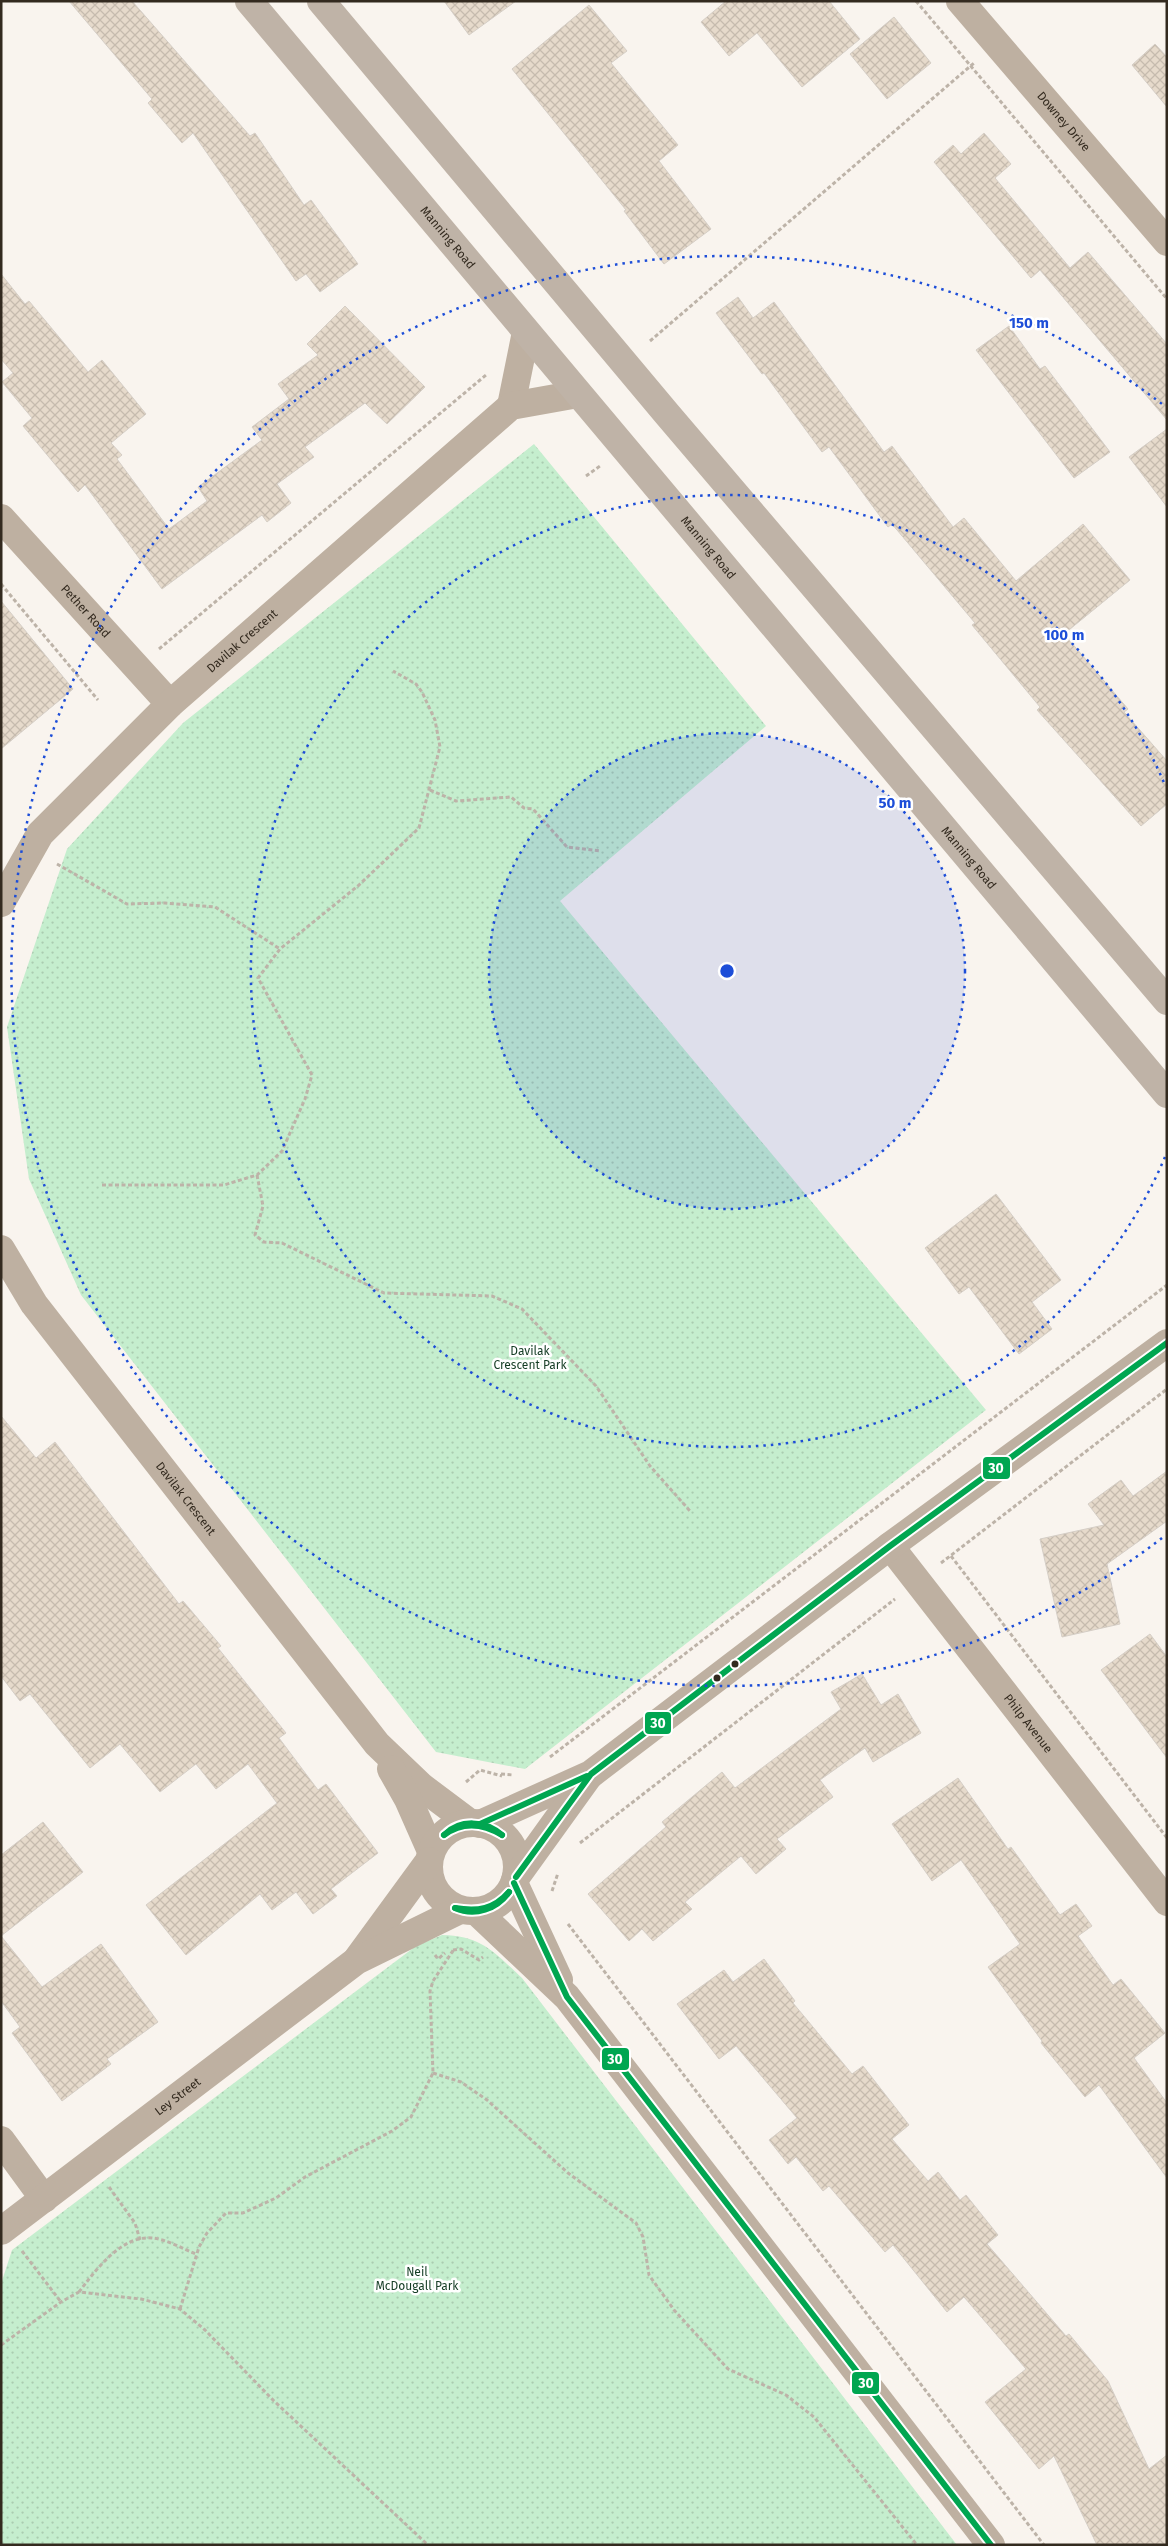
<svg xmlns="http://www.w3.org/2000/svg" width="1168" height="2546" viewBox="0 0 1168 2546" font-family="'Fira Sans',sans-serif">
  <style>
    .park { fill: url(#park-dots) }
    .building { fill: url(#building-cross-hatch); stroke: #d5cec6 }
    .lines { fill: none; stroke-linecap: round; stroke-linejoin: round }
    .path { stroke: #bdb3a8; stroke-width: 3; stroke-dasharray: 4 2.5; stroke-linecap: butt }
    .minor { stroke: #beb0a1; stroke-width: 28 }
    .major { stroke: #bfb3a7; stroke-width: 28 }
    .bus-1-casing { stroke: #fff; stroke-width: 10 }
    .bus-1 { stroke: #00a651; stroke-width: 6 }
    .ring { fill: none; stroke: #1d4ed8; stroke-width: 2.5; stroke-dasharray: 2.5 5 }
    .bus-dot { fill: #332a1f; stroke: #fff; stroke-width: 2 }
    .labels { text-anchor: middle; stroke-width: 5; stroke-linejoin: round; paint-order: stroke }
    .street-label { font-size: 12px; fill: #332a1f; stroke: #fff }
    .park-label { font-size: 12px; fill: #153d25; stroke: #fff }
    .centre { fill: #1d4ed8; stroke: #fff; stroke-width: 2.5 }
    .ring-label { font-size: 15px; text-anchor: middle; font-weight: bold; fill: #1d4ed8; stroke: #fff; stroke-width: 5; stroke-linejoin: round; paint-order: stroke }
    .line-badge { stroke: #fff; stroke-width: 2 }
    .badge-label { font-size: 14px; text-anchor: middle; font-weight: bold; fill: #fff }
  </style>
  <defs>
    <pattern id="park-dots" width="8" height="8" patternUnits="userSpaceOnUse" patternTransform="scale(1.25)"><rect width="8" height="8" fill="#c5eece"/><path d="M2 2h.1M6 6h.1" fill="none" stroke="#aaccb0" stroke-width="1.8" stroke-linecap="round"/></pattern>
    <pattern id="building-cross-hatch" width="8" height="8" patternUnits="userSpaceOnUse" patternTransform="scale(1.25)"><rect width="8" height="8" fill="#e6dacb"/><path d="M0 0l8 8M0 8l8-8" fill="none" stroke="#c6bbae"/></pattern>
  </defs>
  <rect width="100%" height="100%" fill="#f9f4ee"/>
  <g class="park">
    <path d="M534,444L766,726L560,901L986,1410L525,1769L436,1752L81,1295L29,1179L7,1027L67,849L183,723Z"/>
    <path d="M442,1935C482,1936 494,1952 522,1978L957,2545H1V2284L12,2250L416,1946Z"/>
  </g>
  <g class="building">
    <path d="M69,1H132L250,136L255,133L304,205L311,200L358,264L320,292L306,274L296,281L193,133L182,143L148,103L152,99Z"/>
    <path d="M444,1H516L469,35Z"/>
    <path d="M726,1H829L860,39L802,87L757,33L729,56L701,22Z"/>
    <path d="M589,5L627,51L611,63L678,145L659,161L711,229L664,264L624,211L626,210L512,69Z"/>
    <path d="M894,17L931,63L887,99L850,54Z"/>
    <path d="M1155,44L1167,57V107L1132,65Z"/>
    <path d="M984,133L1011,164L995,178L1070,268L1088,252L1167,344V420L1040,270L1031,278L934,162L953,145L961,154Z"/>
    <path d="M1,274L25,304L29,301L88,372L102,360L146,414L111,443L122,455L117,459L169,529L207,501L198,487L262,440L252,427L289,399L278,384L318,355L307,344L345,306L425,387L387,424L365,403L305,447L314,457L277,484L291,503L267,522L262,515L162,589L85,485L78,492L23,426L32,418L2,382L13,373L1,359Z"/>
    <path d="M738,297L753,318L774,302L884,452L892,446L953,527L964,518L1016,581L1083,524L1130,580L1064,634L1128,709L1124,712L1167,761V804L1141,826L1037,710L1040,707L972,625L975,623L892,524L888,527L829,447L822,452L764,373L762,374L716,313Z"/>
    <path d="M1009,326L1040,369L1045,366L1110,452L1074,478L976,350Z"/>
    <path d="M1167,429V507L1129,457Z"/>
    <path d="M1,601L73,689L1,749Z"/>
    <path d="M996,1194L1061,1280L1032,1302L1052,1329L1019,1354L969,1287L959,1294L925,1248Z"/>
    <path d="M1,1416L36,1458L55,1442L179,1604L183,1601L221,1646L218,1648L286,1733L279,1738L318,1790L326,1784L378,1853L331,1889L337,1896L313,1914L296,1892L272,1910L260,1894L186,1955L146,1905L277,1803L248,1764L216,1789L196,1764L160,1792L120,1744L90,1768L30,1694L20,1701L1,1676Z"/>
    <path d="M1167,1471V1521L1107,1564L1120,1624L1062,1637L1040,1539L1104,1525L1088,1504L1121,1480L1133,1496Z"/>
    <path d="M1150,1634L1167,1657V1758L1101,1670Z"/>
    <path d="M862,1674L881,1705L898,1694L921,1733L873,1762L865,1748L820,1780L833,1797L777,1839L786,1849L756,1874L741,1856L685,1902L692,1909L653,1941L642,1929L629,1941L588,1894L666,1827L662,1822L722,1772L735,1788L841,1709L831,1692Z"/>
    <path d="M958,1778L1008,1849L1011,1847L1060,1915L1076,1904L1092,1926L1078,1936L1113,1985L1121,1979L1165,2033L1134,2058L1167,2103V2178L1099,2085L1085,2097L1041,2043L1042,2041L988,1967L1020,1944L961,1860L932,1881L892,1824Z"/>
    <path d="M43,1822L83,1872L1,1936L42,1987L101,1944L158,2022L107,2059L111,2064L62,2101L12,2033L20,2027L1,2001V1855Z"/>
    <path d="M764,1959L795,2001L793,2003L852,2074L863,2066L909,2125L892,2139L928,2181L938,2172L960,2200L966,2195L998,2235L987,2244L1066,2336L1069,2334L1108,2381L1149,2469L1167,2455V2545H1097L1054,2456L1039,2469L985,2402L1026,2369L964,2297L947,2312L893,2245L885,2252L829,2186L823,2191L796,2157L788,2164L769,2140L797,2118L736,2046L719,2059L677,2004L724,1970L733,1982Z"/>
  </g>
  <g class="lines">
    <g class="path">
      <path d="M916,1L1167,299"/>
      <path d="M650,341L974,63"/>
      <path d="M586,476L600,466"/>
      <path d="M1,584L98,700"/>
      <path d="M159,649L486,375"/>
      <path d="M430,790L456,801L511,797L524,808L533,809L567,847L601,851"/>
      <path d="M57,864L127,904L165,903L215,907L280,949"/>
      <path d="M257,1175L263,1206L255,1235L264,1242L282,1243L384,1293L492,1296L522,1309L596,1386L650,1466L690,1511"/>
      <path d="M102,1185H224L257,1175L282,1151L305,1099L312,1075L258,978L280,949L359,885L419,828L440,747L435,720L422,692L416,684L393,671"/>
      <path d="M951,1556L1167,1838"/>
      <path d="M941,1563L1167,1389"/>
      <path d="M550,1757L1167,1285"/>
      <path d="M501,1774L513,1775"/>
      <path d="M466,1782L480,1770L502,1776"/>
      <path d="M580,1843L895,1599"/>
      <path d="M552,1891L558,1873"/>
      <path d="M568,1924L1044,2545"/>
      <path d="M453,1950L461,1949L479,1960L483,1957"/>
      <path d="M435,1955L438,1959L445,1953"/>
      <path d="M433,2073L461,2082L487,2100L568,2173L636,2223L643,2237L649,2275L674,2310L728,2369L786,2395L814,2417L917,2545"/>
      <path d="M109,2187L135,2223L140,2240"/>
      <path d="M22,2251L61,2302"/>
      <path d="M79,2292C95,2271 121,2235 152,2238C166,2239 183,2249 196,2254"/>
      <path d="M180,2309L199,2247L207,2233L226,2213H243L276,2198L305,2177L392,2131L411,2117L433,2073L430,1991L433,1981L454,1949"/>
      <path d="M1,2345L61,2302L79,2292L141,2299L180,2309L205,2330L274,2401L428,2545"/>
    </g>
    <g class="minor">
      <path id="s1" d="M960,1L1167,242"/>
      <path d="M511,406L526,332"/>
      <path id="s2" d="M1,518L170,704"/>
      <path id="s3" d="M1,903L40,834L170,704L511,406L578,394"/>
      <path id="s4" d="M1,1249L34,1304L377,1744L422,1787L470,1823"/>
      <path id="s5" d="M890,1546L1167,1902"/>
      <path d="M391,1769L408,1799L431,1851"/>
      <circle cx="473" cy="1867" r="44"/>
      <path d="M480,1824L591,1774L890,1546L1167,1343"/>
      <path d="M516,1877L588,1777"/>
      <path d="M514,1883L559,1980"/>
      <path d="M476,1911L567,1997L991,2545"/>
      <path d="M358,1958L429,1861"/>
      <path d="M1,2140L44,2199"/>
      <path id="s6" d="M1,2231L356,1961L460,1910"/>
    </g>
    <g class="major">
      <path id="s7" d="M249,1L1167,1094"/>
      <path d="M321,1L667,414L1167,1001"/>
    </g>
    <defs>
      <g id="bus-1">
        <path d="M480,1824L587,1776"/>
        <path d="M444,1835C460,1819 485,1820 502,1835"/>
        <path d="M444,1835C463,1821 482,1823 502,1835"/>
        <path d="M516,1877L591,1774L890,1546L1167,1343"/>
        <path d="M514,1883L567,1997L991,2545"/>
        <path d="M455,1908C478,1912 494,1909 509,1892"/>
        <path d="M455,1908C475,1917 497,1909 509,1892"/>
      </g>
    </defs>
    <use href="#bus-1" class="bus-1-casing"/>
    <use href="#bus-1" class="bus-1"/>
  </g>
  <circle cx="727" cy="971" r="238" fill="#1d4ed8" fill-opacity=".12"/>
  <g class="ring">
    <circle cx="727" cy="971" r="238"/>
    <path d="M1165 1157A476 476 0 1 1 1165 785"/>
    <path d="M1162 1538A715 715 0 1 1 1162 404"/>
  </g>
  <g class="bus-dot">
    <circle cx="735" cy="1664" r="4.5"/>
    <circle cx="717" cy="1678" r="4.5"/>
  </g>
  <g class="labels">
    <g class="street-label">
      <text dy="4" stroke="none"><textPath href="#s1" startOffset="159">Downey Drive</textPath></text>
      <text dy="4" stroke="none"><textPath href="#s7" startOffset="309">Manning Road</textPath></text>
      <text dy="4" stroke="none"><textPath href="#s7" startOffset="714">Manning Road</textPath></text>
      <text dy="4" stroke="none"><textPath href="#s2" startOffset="126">Pether Road</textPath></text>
      <text dy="4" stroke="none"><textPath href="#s3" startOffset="359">Davilak Crescent</textPath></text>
      <text dy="4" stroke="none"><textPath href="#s7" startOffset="1119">Manning Road</textPath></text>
      <text dy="4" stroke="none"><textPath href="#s4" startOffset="311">Davilak Crescent</textPath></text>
      <text dy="4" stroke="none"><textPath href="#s5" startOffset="225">Philp Avenue</textPath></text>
      <text dy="4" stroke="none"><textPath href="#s6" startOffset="222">Ley Street</textPath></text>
    </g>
    <g class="park-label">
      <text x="530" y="1355">Davilak<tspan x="530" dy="14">Crescent Park</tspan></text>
      <text x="417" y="2276">Neil<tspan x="417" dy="14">McDougall Park</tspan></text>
    </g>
  </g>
  <circle cx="727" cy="971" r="8" class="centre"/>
  <g class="ring-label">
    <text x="1029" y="328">150 m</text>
    <text x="1064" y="640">100 m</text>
    <text x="895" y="808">50 m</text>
  </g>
  <g class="line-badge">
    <rect x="982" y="1456" width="29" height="24" rx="5" fill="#00a651"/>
    <rect x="644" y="1711" width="28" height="24" rx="5" fill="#00a651"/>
    <rect x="601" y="2047" width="29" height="24" rx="5" fill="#00a651"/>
    <rect x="851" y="2371" width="29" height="24" rx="5" fill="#00a651"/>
  </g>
  <g class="badge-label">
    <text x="996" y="1473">30</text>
    <text x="658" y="1728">30</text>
    <text x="615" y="2064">30</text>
    <text x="866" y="2388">30</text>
  </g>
  <rect width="1168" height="2546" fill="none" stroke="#332a1f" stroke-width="5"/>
</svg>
